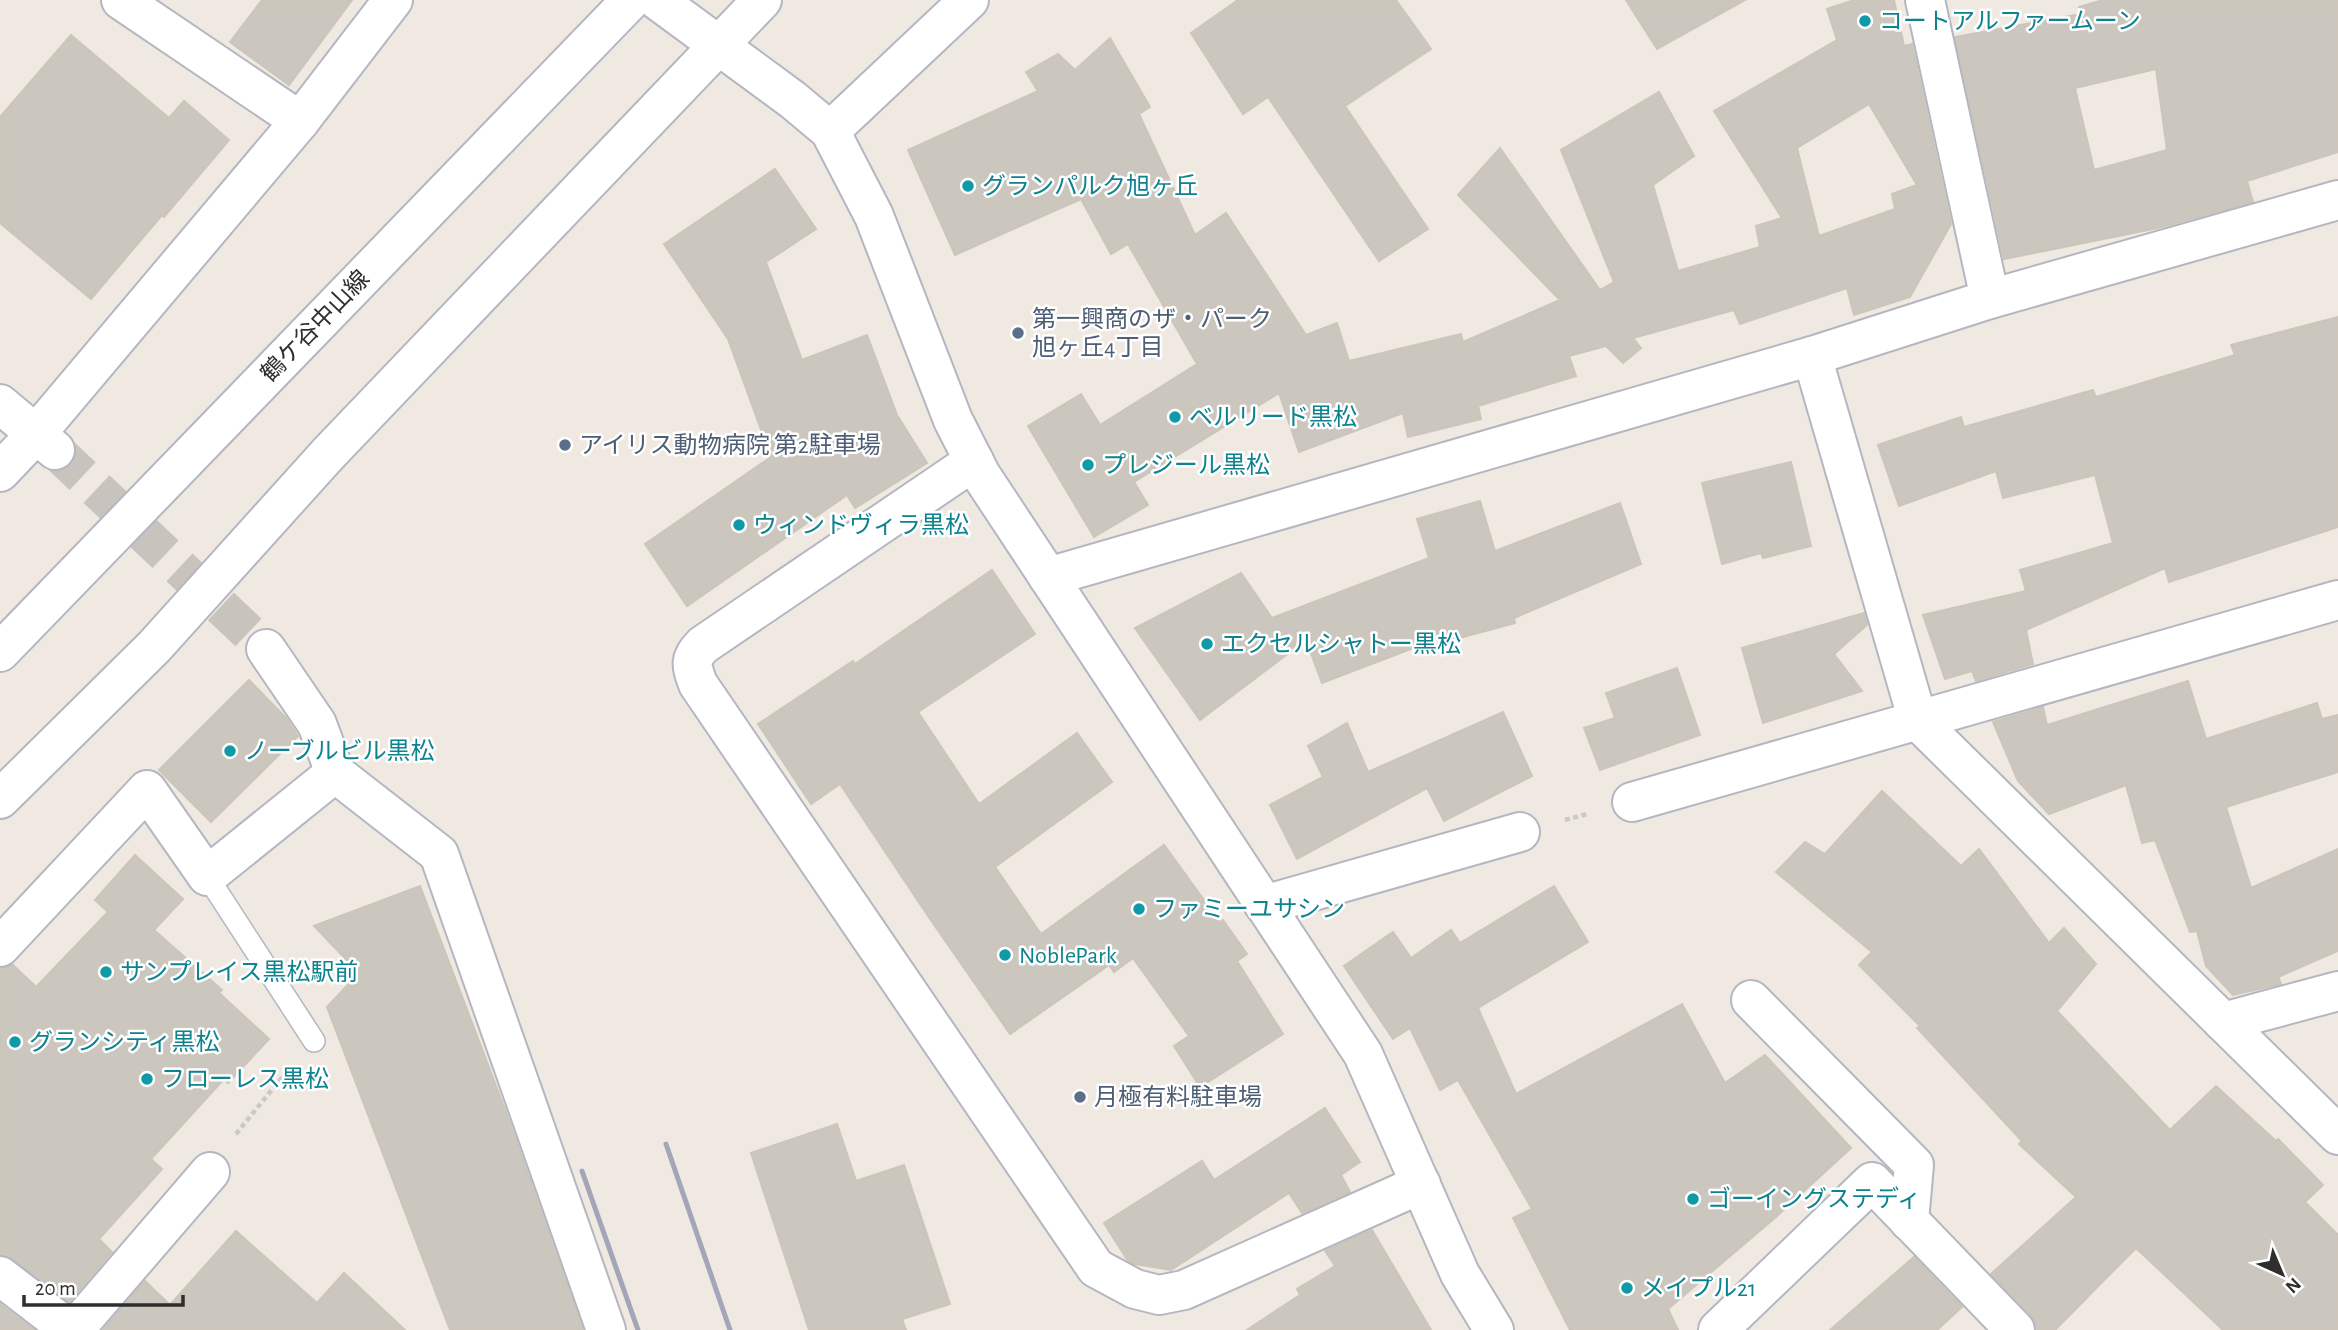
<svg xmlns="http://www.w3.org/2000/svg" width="2338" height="1330" viewBox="0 0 2338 1330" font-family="'Alegreya Sans','Noto Sans JP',sans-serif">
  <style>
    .building { fill: #cbc7bf; stroke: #cbc5ba; stroke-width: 2; fill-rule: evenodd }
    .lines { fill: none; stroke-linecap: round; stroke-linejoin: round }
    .minor-tunnel { stroke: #c8c4bd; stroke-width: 38; stroke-dasharray: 38 19; stroke-linecap: butt }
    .service-casing { stroke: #b4b7c1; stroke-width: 24 }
    .minor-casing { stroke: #b4b7c1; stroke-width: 42 }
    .tertiary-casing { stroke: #b4b7c1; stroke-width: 42 }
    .path { stroke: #c9c9c9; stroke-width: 4.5; stroke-dasharray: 5 3.5; stroke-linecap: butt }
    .service { stroke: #fff; stroke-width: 21 }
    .minor { stroke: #fff; stroke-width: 38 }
    .tertiary { stroke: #fff; stroke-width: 38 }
    .rail { stroke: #a3a6b8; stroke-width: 5 }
    .culture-dot { fill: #0f9aa8; stroke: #fff; stroke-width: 2.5 }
    .service-dot { fill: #5c6f8a; stroke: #fff; stroke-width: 2.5 }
    .labels { text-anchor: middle; stroke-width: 5; stroke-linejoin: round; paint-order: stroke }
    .culture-label { font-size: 24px; fill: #0d838f; stroke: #fff; text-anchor: start }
    .service-label { font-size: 24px; fill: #4e5e75; stroke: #fff; text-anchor: start }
    .street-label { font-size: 24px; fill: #2e2e2e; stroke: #fff }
  </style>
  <rect width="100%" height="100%" fill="#efe9e1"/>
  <g class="building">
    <path d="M262,0H352L289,85L230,42Z"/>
    <path d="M1238,0H1396L1431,49L1345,106L1428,229L1379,261L1268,97L1243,114L1191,33Z"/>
    <path d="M1626,0H1745L1657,49Z"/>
    <path d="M1854,0H1894L1904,46L1912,44L1951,224L1910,297L1854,315L1847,288L1740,324L1734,310L1633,338L1641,348L1623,363L1606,346L1569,356L1576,376L1478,406L1481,419L1408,437L1403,413L1299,452L1279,393L1134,482L1148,505L1094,537L1028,426L1081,394L1100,425L1197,364L1128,244L1111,254L1081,199L955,255L908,150L1038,91L1026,72L1058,54L1075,70L1110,38L1150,107L1139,114L1195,235L1226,213L1306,335L1337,323L1349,361L1461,334L1463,342L1560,300L1458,195L1500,148L1600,290L1614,282L1561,150L1659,92L1694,156L1653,185L1678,271L1760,247L1756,226L1782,218L1714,111L1837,40L1827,9ZM1869,104L1917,185L1892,194L1895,209L1819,236L1797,148Z"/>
    <path d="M2103,0H2338V152L2247,181L2253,202L2158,228L2004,259L1955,37L2081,14L2079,7ZM2156,69L2167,150L2094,170L2075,88Z"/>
    <path d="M71,35L169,118L184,101L229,140L164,217L162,215L91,299L0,223V117Z"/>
    <path d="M775,169L816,229L766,262L802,360L867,335L897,415L927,463L855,508L847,495L687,606L645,544L771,457L728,339L664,244Z"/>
    <path d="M2338,317V527L2169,582L2165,568L2026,630L2033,664L1976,681L1972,671L1945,679L1923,615L2026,591L2020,570L2113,543L2095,475L2003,498L1996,471L1899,506L1878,445L1961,417L1964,427L2093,390L2096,397L2235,355L2231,345Z"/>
    <path d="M1791,462L1811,546L1763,558L1761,553L1722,564L1702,483Z"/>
    <path d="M1480,501L1495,551L1620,503L1641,564L1514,618L1515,623L1452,640L1450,634L1322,683L1306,640L1200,720L1135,628L1241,573L1272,618L1429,558L1417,519Z"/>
    <path d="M992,570L1035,634L918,712L979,804L1077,733L1112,782L995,867L1041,934L1164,845L1220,922L1223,920L1247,954L1237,961L1283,1034L1200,1087L1174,1046L1189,1036L1133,958L1114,972L1109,965L1010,1034L930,919L840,784L811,804L758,724L853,661L855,664Z"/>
    <path d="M1864,613L1867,625L1834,654L1862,691L1763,723L1742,648Z"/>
    <path d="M1677,668L1700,735L1600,770L1584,728L1615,718L1606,693Z"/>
    <path d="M249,680L286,718L298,736L211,822L159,770Z"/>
    <path d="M2188,681L2206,739L2317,703L2322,719L2338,715V772L2226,807L2251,888L2338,849V951L2278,977L2281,984L2233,995L2206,966L2197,931L2190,932L2155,840L2142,843L2126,785L2049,814L2018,781L1993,722L2043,707L2047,725Z"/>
    <path d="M1503,712L1532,776L1444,821L1427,788L1297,859L1270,805L1323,777L1308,746L1347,723L1368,772Z"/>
    <path d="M1882,791L1961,866L1979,849L2049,943L2064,928L2096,964L2057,1011L2170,1130L2216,1086L2276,1141L2278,1139L2323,1185L2305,1202L2338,1235V1330H2223L2136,1248L2055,1330H2038L2036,1328L2031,1315L1991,1274L2076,1197L2019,1144L2022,1141L1917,1028L1920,1026L1859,965L1872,952L1776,872L1805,842L1825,854Z"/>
    <path d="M135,855L183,899L154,930L222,990L219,993L269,1039L228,1083L224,1079L151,1159L162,1169L99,1239L112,1252L69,1302L13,1259L0,1255V968L12,964L36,987L108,912L95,900Z"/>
    <path d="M420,886L509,1120L583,1330H450L327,1007L359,973L314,926Z"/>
    <path d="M1554,886L1588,942L1478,1008L1516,1094L1682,1004L1725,1083L1765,1055L1851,1148L1776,1217L1668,1309L1678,1330H1570L1513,1218L1532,1209L1458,1080L1440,1090L1410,1028L1393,1039L1344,966L1393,932L1411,958L1451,930L1460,943Z"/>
    <path d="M1325,1108L1360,1162L1341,1175L1350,1192L1302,1213L1289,1193L1171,1270L1135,1264L1128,1261L1104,1223L1202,1161L1214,1180Z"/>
    <path d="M837,1124L856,1181L904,1165L950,1304L902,1319L906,1330H809L751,1153Z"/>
    <path d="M1372,1230L1431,1330H1247L1300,1295L1297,1289L1335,1266L1325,1251Z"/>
    <path d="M236,1231L317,1303L344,1273L405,1330H103L145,1281L170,1305Z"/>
    <path d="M1914,1257L1962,1307L1937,1330H1830Z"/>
    <path d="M0,1304L34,1330H0Z"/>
  </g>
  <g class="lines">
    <path class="minor-tunnel" d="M55,450L266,649"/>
    <defs>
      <path id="service" d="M207,876L314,1041"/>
      <g id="minor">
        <path d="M121,0L300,121"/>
        <path d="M1925,0L1990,299"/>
        <path d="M830,131L969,0"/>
        <path d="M1812,356L1918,721L2338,1135"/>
        <path d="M0,404L55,450"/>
        <path d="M974,461L703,645C689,659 691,665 698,684L1096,1268L1135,1289L1159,1295L1184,1290L1421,1184"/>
        <path d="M0,472L36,434L300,121L393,0"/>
        <path d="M1048,577L1812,356L1990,299L2338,200"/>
        <path d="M266,649L317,724L335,773L439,854L606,1330"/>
        <path d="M1632,802L2338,600"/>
        <path d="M1264,905L1520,832"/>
        <path d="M0,947L147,790L207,876L335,773"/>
        <path d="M1751,1000L1914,1165L1909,1221"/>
        <path d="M2223,1022L2338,991"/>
        <path d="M0,1276L70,1330"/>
        <path d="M74,1330L210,1172"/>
        <path d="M1718,1330L1872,1182L2015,1330"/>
      </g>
      <g id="tertiary">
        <path d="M657,0L793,100L830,131L874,216L953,420L981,475L1363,1054L1460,1274L1494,1330"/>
        <path d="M0,652L631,0"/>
        <path d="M0,799L154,647L328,454L762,0"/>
      </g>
    </defs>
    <use href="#service" class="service-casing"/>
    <use href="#minor" class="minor-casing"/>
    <use href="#tertiary" class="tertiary-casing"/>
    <g class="path">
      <path d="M1565,820L1587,814"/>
      <path d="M236,1134L288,1070"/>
    </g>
    <use href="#service" class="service"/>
    <use href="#minor" class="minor"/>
    <use href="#tertiary" class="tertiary"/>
    <g class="rail">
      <path d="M666,1144L730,1330"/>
      <path d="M582,1171L638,1330"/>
    </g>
  </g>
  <g class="culture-dot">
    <circle cx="1865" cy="21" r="7"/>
    <circle cx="968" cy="186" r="7"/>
    <circle cx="1175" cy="417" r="7"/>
    <circle cx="1088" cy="465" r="7"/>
    <circle cx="739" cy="525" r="7"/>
    <circle cx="1207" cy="644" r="7"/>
    <circle cx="230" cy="751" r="7"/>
    <circle cx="1139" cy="909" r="7"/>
    <circle cx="1005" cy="955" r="7"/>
    <circle cx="106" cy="972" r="7"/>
    <circle cx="15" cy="1042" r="7"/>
    <circle cx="147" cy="1079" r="7"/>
    <circle cx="1693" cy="1199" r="7"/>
    <circle cx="1627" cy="1288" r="7"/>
  </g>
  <g class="service-dot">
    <circle cx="1018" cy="333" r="7"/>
    <circle cx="565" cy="445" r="7"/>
    <circle cx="1080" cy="1097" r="7"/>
  </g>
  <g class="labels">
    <g class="culture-label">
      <text x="1879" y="29">コートアルファームーン</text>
      <text x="982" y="194">グランパルク旭ヶ丘</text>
      <text x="1189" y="425">ベルリード黒松</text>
      <text x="1102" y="473">プレジール黒松</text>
      <text x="753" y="533">ウィンドヴィラ黒松</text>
      <text x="1221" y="652">エクセルシャトー黒松</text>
      <text x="244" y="759">ノーブルビル黒松</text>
      <text x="1153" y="917">ファミーユサシン</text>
      <text x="1019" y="963">NoblePark</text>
      <text x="120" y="980">サンプレイス黒松駅前</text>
      <text x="29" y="1050">グランシティ黒松</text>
      <text x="161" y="1087">フローレス黒松</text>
      <text x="1707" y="1207">ゴーイングステディ</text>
      <text x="1641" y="1296">メイプル21</text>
    </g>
    <g class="service-label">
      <text x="1032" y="327">第一興商のザ・パーク<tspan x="1032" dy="28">旭ヶ丘4丁目</tspan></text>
      <text x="579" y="453">アイリス動物病院 第2駐車場</text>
      <text x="1094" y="1105">月極有料駐車場</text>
    </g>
    <g class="street-label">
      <text transform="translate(315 326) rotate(-46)" y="8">鶴ケ谷中山線</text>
    </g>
  </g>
  <g transform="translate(2282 1274) rotate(136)" stroke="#ffffff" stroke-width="5" paint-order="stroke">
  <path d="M0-5L12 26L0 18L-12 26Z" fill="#2e2e2e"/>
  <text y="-10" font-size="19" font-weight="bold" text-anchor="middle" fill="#2e2e2e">N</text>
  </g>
  <path d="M24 1295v10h159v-10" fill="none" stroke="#2e2e2e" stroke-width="3.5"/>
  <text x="35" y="1295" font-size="21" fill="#2e2e2e" stroke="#ffffff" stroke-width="5" paint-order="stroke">20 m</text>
</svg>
